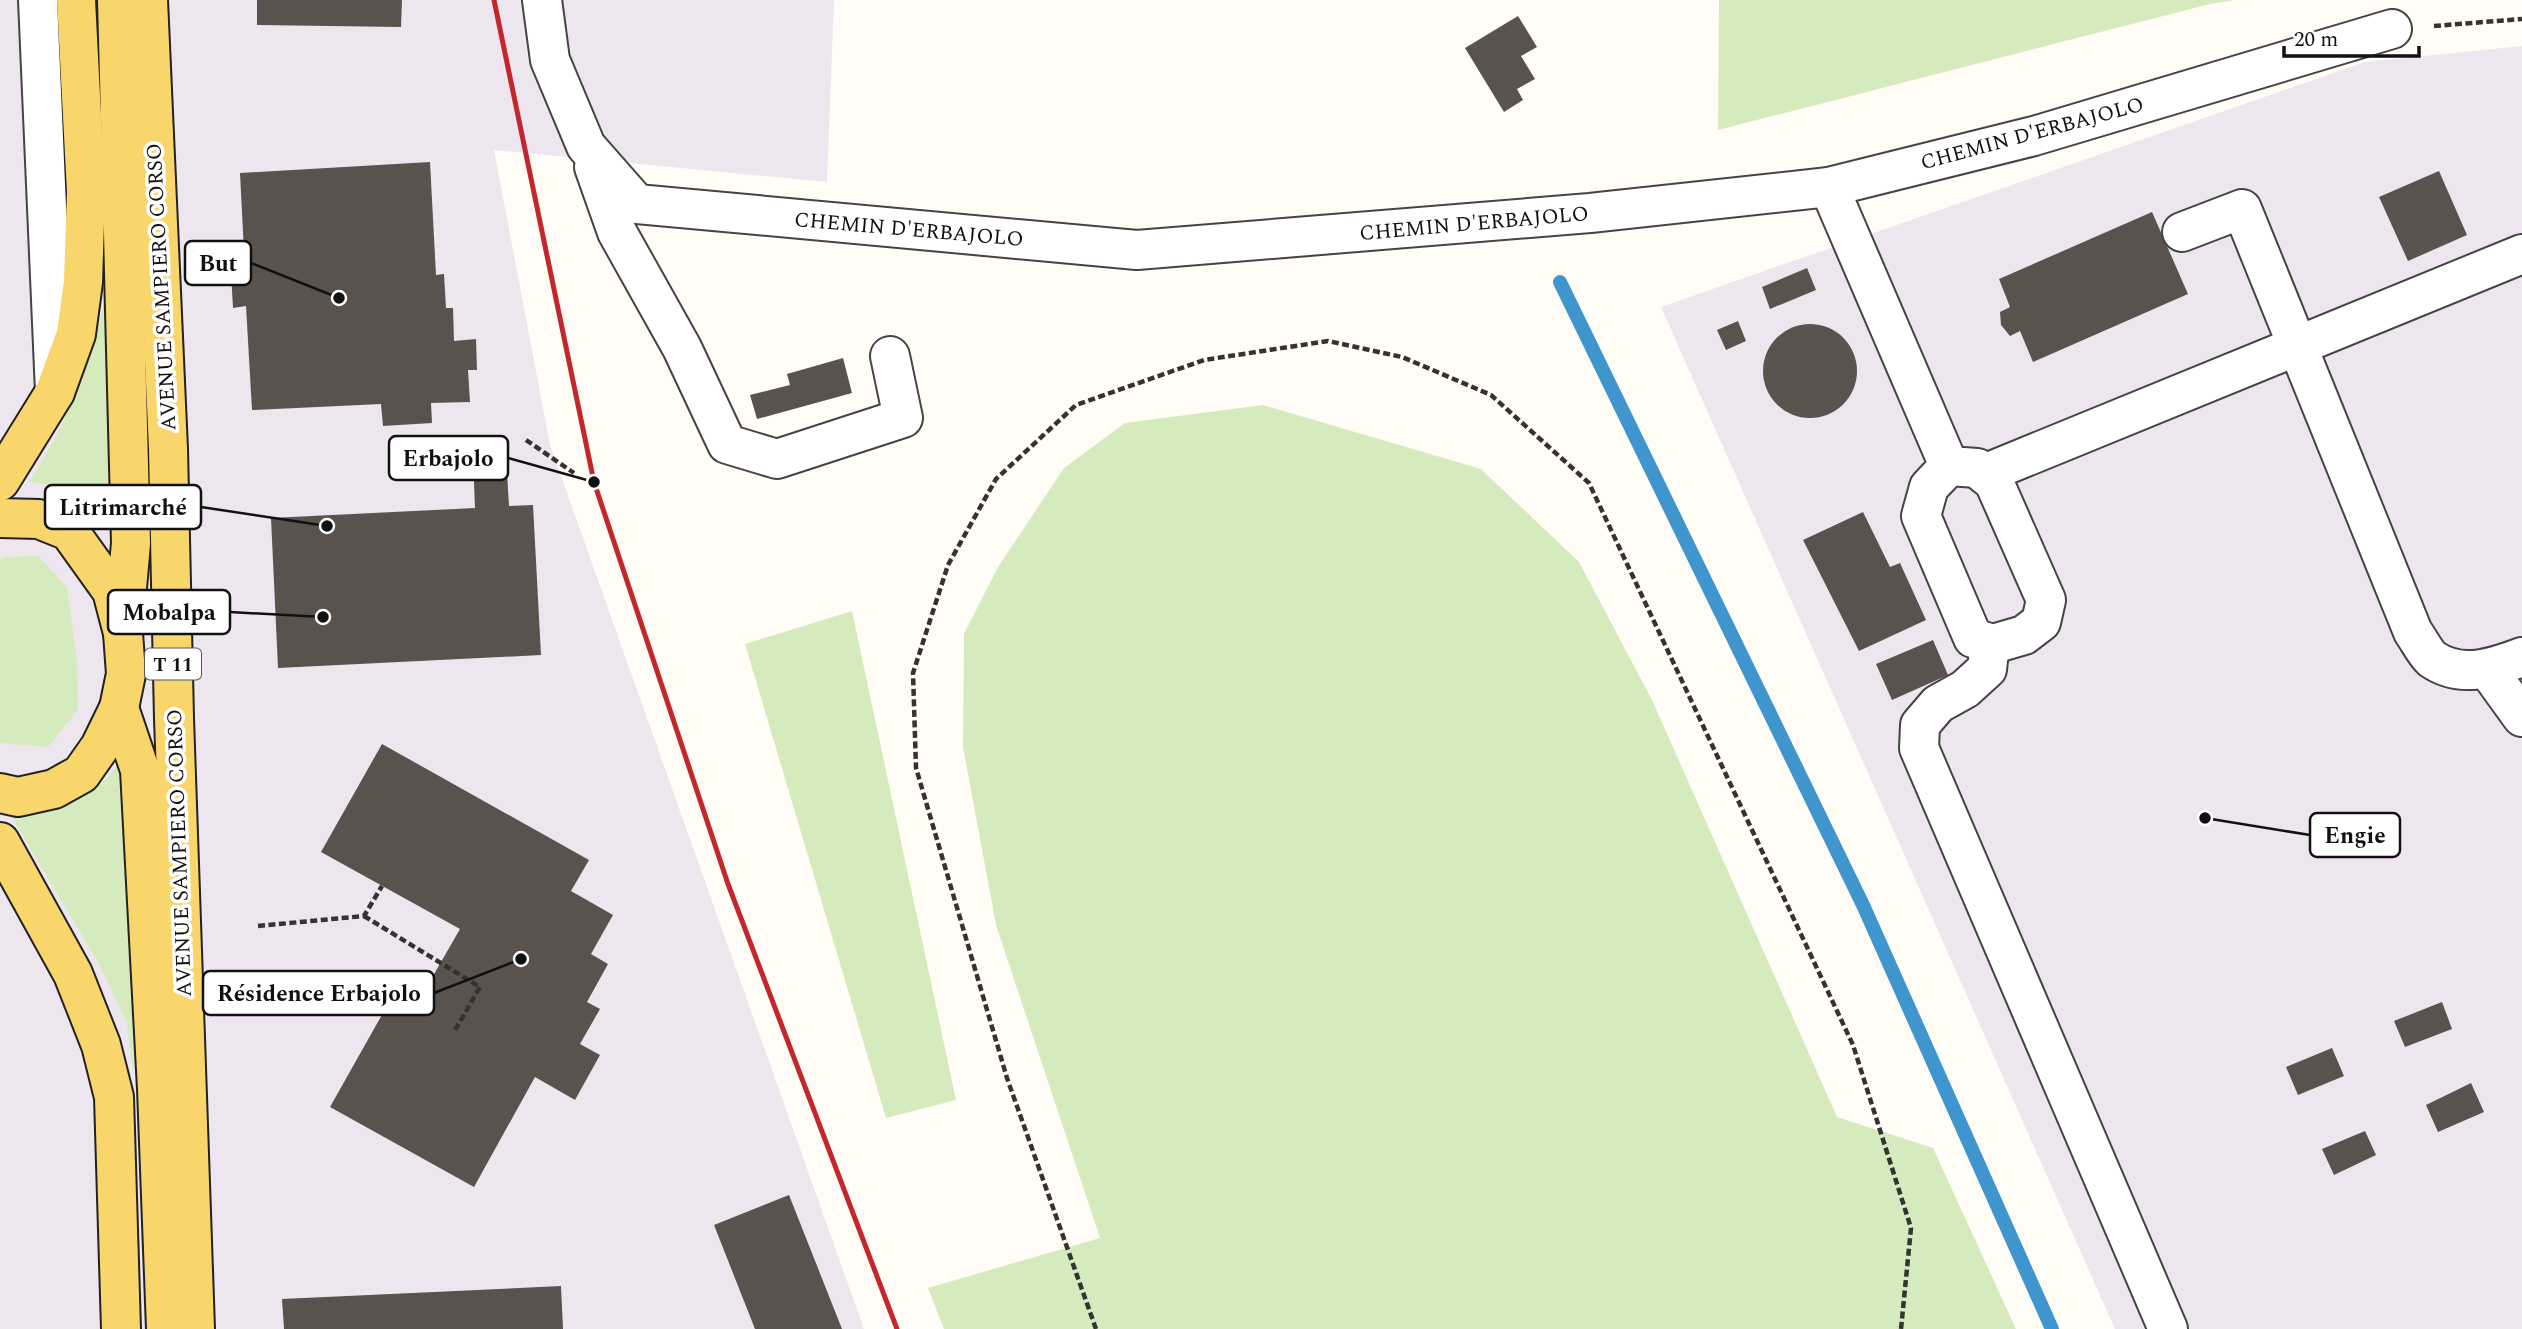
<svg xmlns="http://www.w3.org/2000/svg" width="2522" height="1329" viewBox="0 0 2522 1329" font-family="Spectral,serif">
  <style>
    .industrial { fill: #eee6ef }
    .green { fill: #d5ebbd }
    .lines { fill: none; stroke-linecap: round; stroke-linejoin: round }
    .stream { stroke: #3f96cf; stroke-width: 14 }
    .building { fill: #5a524d }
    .minor-casing { stroke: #444; stroke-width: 42 }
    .major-casing { stroke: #222; stroke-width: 42 }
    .path { stroke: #333; stroke-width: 4.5; stroke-dasharray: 7 3.5; stroke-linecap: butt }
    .minor { stroke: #fff; stroke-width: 38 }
    .major { stroke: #f9d66b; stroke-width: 38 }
    .rail { stroke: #c4262e; stroke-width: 5 }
    .labels { text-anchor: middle; stroke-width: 7; stroke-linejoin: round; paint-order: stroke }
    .shield { fill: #fff; stroke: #585858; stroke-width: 2 }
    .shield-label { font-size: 19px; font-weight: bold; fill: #111 }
    .street-label { font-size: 21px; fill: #111; stroke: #fff }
    .leader { fill: none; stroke: #111; stroke-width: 2.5 }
    .callout-dot { fill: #111; stroke: #fff; stroke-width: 2.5 }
    .callout { fill: #fff; stroke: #111; stroke-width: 2.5 }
    .callout-label { font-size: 23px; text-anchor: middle; font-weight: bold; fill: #111 }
  </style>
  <rect width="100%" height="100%" fill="#fffdf5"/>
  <g class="industrial">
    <path d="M0,0H834L827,182L494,150L550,445L864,1329H0Z"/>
    <path d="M2522,46V1329H2115L1661,307L2365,62Z"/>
  </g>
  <g class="green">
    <path d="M1719,0H2235L2210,4L1718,130Z"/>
    <path d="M112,273V527C90,503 62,483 29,482C73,417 93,349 112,273Z"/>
    <path d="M1263,405L1481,469L1579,562L1652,700L1837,1117L1933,1148L2016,1329H944L928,1288L1100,1238L996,925L963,747L964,634L998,567L1064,468L1125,423Z"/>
    <path d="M38,556L67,587L77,662L78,710L48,747L0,743V560L4,557Z"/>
    <path d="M852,611L956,1100L886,1118L745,644Z"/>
    <path d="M122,756L138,1022L133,1073L127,1023L100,966L6,807L23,813L46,811L80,798L109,776Z"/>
  </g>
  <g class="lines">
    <path class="stream" d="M1560,282L1863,905L2052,1329"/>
  </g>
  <g class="building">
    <path d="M257,0H402L401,27L257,25Z"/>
    <path d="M1518,16L1537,47L1521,56L1535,79L1517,89L1523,100L1504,112L1465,48Z"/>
    <path d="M430,162L436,275L444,274L446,308H453L454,341L476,339L477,370H468L470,402L431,403L432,423L383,426L381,404L252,410L246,306L233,308L231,272H245L240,173Z"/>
    <path d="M2439,171L2467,235L2408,261L2379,197Z"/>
    <path d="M2152,212L2188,294L2033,362L2020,331L2010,336L2001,325L2000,312L2010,307L1999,279Z"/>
    <path d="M1807,268L1816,290L1770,309L1762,287Z"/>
    <path d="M1738,321L1746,341L1726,350L1717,330Z"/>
    <circle cx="1810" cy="371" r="47"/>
    <path d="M843,358L852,393L757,419L750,395L790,385L787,374Z"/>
    <path d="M506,455L509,506L533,505L541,655L278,668L271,518L475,508L473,457Z"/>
    <path d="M1863,512L1890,567L1900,563L1926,620L1859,651L1803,540Z"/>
    <path d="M1933,640L1948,675L1892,700L1876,664Z"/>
    <path d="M382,744L589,860L571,891L613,915L591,954L608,964L587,1002L600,1009L580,1044L600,1055L575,1100L535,1077L474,1187L330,1107L392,997L414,1009L460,929L321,852Z"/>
    <path d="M2442,1002L2452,1029L2405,1047L2394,1021Z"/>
    <path d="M2332,1048L2344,1076L2298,1095L2286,1067Z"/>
    <path d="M2471,1083L2484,1112L2438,1132L2426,1105Z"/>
    <path d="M2365,1131L2376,1155L2334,1175L2322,1149Z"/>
    <path d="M789,1195L842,1329H755L714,1225Z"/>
    <path d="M561,1286L563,1329H284L282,1299Z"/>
  </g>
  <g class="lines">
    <defs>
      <g id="minor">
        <path d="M38,0L55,392"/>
        <path d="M542,0L550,60L586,146L637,204L1137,250L1590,213L1829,187L2034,136L2392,29"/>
        <path d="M594,167L617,232L682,348L727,444L777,459L903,418L890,356"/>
        <path d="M1829,187L1949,466L1977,468L1994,482L2046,600L2041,622L2024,635L1993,644L1973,638L1921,516L1929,487L1949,466"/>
        <path d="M2182,232L2242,209L2413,632C2419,640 2425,653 2432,659C2461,679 2493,668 2522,657"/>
        <path d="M1984,474L2522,254"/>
        <path d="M1990,643L1987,669L1965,689L1938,704L1920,725L1919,748L2168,1329"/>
        <path d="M2488,670L2522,717"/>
      </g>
      <g id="major">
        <path d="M117,0L131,543L123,633"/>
        <path d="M148,0L168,449L174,718L195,1329"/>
        <path d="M0,481L55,392L76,334L83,282L86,192L76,0"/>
        <path d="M0,518L39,519L69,531L112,591L123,633L126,674L119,708L100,747L81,774L54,789L18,797L0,793"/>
        <path d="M119,708L140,770L157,1089L166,1329"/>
        <path d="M0,842L73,974L101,1045L114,1097L121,1329"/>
      </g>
    </defs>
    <use href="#minor" class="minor-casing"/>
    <use href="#major" class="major-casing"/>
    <g class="path">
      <path d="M2434,26L2522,19"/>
      <path d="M526,440L574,473"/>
      <path d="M364,916L480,987L454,1032"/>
      <path d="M258,926L364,916L382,886"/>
      <path d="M1096,1329L1007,1078L916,768L913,673L948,565L996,479L1076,405L1204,360L1328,341L1402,357L1491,395L1589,483L1853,1045L1911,1228L1901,1329"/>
    </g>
    <use href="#minor" class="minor"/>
    <use href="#major" class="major"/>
    <path class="rail" d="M494,0L594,482L728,884L897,1329"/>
  </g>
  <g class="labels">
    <rect class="shield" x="145" y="648.5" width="56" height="31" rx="5"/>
    <g class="shield-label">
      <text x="173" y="671">T 11</text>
    </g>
    <g class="street-label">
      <text transform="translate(2032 133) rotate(-15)" y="7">CHEMIN D'ERBAJOLO</text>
      <text transform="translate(1474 223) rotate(-5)" y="7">CHEMIN D'ERBAJOLO</text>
      <text transform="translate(909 229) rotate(5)" y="7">CHEMIN D'ERBAJOLO</text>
      <text transform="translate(161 287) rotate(-93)" y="7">AVENUE SAMPIERO CORSO</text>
      <text transform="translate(179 853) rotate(-92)" y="7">AVENUE SAMPIERO CORSO</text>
    </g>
  </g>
  <path class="leader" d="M339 298L251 263M594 482L508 458M327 526L201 507M323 617L230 612M2205 818L2310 835M521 959L434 993"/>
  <g class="callout-dot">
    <circle cx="339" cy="298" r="7"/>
    <circle cx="594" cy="482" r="7"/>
    <circle cx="327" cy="526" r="7"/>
    <circle cx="323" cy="617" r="7"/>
    <circle cx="2205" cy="818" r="7"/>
    <circle cx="521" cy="959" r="7"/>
  </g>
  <g class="callout">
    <rect x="185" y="241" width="66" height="44" rx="7"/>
    <rect x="389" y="436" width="119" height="44" rx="7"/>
    <rect x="45" y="485" width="156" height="44" rx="7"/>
    <rect x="108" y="590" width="122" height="44" rx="7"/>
    <rect x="2310" y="813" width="90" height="44" rx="7"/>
    <rect x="203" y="971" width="231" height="44" rx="7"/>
  </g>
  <g class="callout-label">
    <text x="218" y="271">But</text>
    <text x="448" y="466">Erbajolo</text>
    <text x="123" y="515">Litrimarché</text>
    <text x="169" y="620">Mobalpa</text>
    <text x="2355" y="843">Engie</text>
    <text x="319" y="1001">Résidence Erbajolo</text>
  </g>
  <path d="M2284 46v10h135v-10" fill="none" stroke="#111111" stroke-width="3.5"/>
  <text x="2294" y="46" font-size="21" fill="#111111" stroke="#ffffff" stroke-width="5" paint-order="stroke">20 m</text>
</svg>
